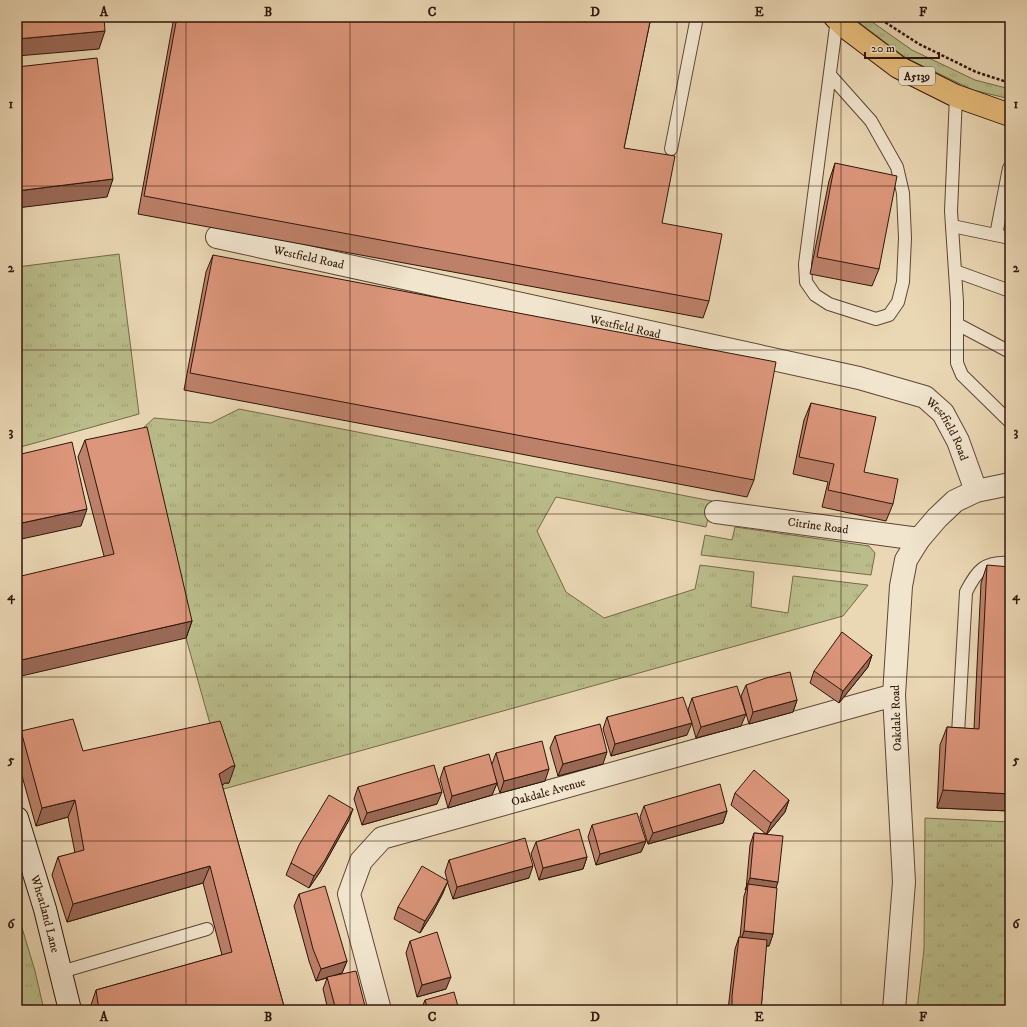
<svg xmlns="http://www.w3.org/2000/svg" width="1027" height="1027" viewBox="0 0 1027 1027" font-family="'IM FELL DW Pica',serif">
  <style>
    .grass { fill: url(#grass-tufts); stroke: #746a4a }
    .lines { fill: none; stroke-linecap: round; stroke-linejoin: round }
    .lane-casing { stroke: #5e4634; stroke-width: 14 }
    .street-casing { stroke: #5e4634; stroke-width: 24 }
    .secondary-casing { stroke: #2f1609; stroke-width: 24 }
    .highway-casing { stroke: #2f1609; stroke-width: 24 }
    .path { stroke: #2f1609; stroke-width: 2.5; stroke-dasharray: 3 2; stroke-linecap: butt }
    .lane { stroke: #f1e5ce; stroke-width: 12 }
    .street { stroke: #f1e5ce; stroke-width: 22 }
    .secondary { stroke: #f1e5ce; stroke-width: 22 }
    .highway { stroke: #e5bc7a; stroke-width: 22 }
    .wall { fill: #bd816a; stroke: #2f1609 }
    .shaded-wall { fill: #9a6956; stroke: #2f1609 }
    .building { fill: #dc967b; stroke: #2f1609 }
    .grid { fill: none; stroke: #2f1609; stroke-width: 1; stroke-opacity: 0.55 }
    .labels { text-anchor: middle; stroke-width: 3; stroke-linejoin: round; paint-order: stroke }
    .shield { fill: #f1e5ce; stroke: #695444; stroke-width: 1 }
    .shield-label { font-size: 11px; font-weight: bold; fill: #2f1609 }
    .street-label { font-size: 12px; fill: #2f1609; stroke: #f1e5ce }
    .neatline { fill: none; stroke: #2f1609; stroke-width: 1.5 }
    .grid-label { font-size: 13px; text-anchor: middle; font-weight: bold; fill: #2f1609 }
  </style>
  <defs>
    <pattern id="grass-tufts" width="24" height="20" patternUnits="userSpaceOnUse"><rect width="24" height="20" fill="#babd8b"/><path d="M3 7l-1-3M5 7V3M7 7l1-3M15 17l-1-3M17 17v-4M19 17l1-3" fill="none" stroke="#a0a277"/></pattern>
  </defs>
  <rect width="100%" height="100%" fill="#ead7b4"/>
  <filter id="stains"><feTurbulence type="fractalNoise" baseFrequency=".005" numOctaves="4"/><feColorMatrix values="0 0 0 0 .2 0 0 0 0 .09 0 0 0 0 .02 0 0 0 .5 -.17"/></filter>
  <radialGradient id="worn" r=".72"><stop offset=".6" stop-color="#630" stop-opacity="0"/><stop offset="1" stop-color="#630" stop-opacity=".3"/></radialGradient>
  <g class="grass">
    <path d="M852,17H865L912,50L975,80L1010,89V99L973,90L906,58Z"/>
    <path d="M119,254L139,414L17,448V267Z"/>
    <path d="M239,409L712,501L706,527L556,497L537,531L566,592L604,618L695,589L700,565L754,572L751,607L788,613L793,576L868,585L843,616L213,792L214,738L186,638L141,444L142,429L154,418L211,423Z"/>
    <path d="M735,527L869,546L875,553L871,575L701,555L705,535L732,540Z"/>
    <path d="M925,818L1010,822V1010H917L924,949Z"/>
    <path d="M17,911L35,971L44,1010H17Z"/>
  </g>
  <g class="lines">
    <defs>
      <g id="lane">
        <path d="M830,75L871,121L897,167L903,193L905,238L903,282L898,302L889,315L876,319L829,304L815,295L806,282L805,264L837,19"/>
        <path d="M956,96L951,211L957,302V363L962,375L1010,422"/>
        <path d="M671,149L697,17"/>
        <path d="M952,226L1010,238"/>
        <path d="M996,235L1009,168"/>
        <path d="M955,271L1010,291"/>
        <path d="M957,324L1010,352"/>
        <path d="M958,734L966,592C977,570 985,561 1010,563"/>
        <path d="M61,972L207,929"/>
      </g>
      <g id="street">
        <path id="s1" d="M217,237L859,378L925,397L943,413L958,441L976,491"/>
        <path id="s2" d="M716,512L919,539"/>
        <path id="s3" d="M380,1010L349,894L361,861L382,838L894,695"/>
        <path d="M894,1010L904,882L894,695L901,586L906,560L919,539L937,518L955,501L976,491L1010,484"/>
      </g>
      <g id="secondary">
        <path id="s4" d="M17,818L45,909L70,1010"/>
      </g>
      <path id="highway" d="M835,17L845,27L898,67L956,96L1010,115"/>
    </defs>
    <use href="#lane" class="lane-casing"/>
    <use href="#street" class="street-casing"/>
    <use href="#secondary" class="secondary-casing"/>
    <use href="#highway" class="highway-casing"/>
    <path class="path" d="M877,17L919,44L976,72L1010,83"/>
    <use href="#lane" class="lane"/>
    <use href="#street" class="street"/>
    <use href="#secondary" class="secondary"/>
    <use href="#highway" class="highway"/>
  </g>
  <g class="wall">
    <path d="M174,17H651L624,148L662,223L709,301L703,318L138,214Z"/>
    <path d="M835,163L879,269L872,286L810,274L829,181Z"/>
    <path d="M213,255L754,480L747,497L184,390L206,272Z"/>
    <path d="M811,403L864,472L893,504L886,521L822,507L828,482L793,474L804,420Z"/>
    <path d="M85,440L192,621L186,638L104,556L78,457Z"/>
    <path d="M987,565L1010,811L937,808L940,745L947,727L974,729L981,583Z"/>
    <path d="M872,655L868,667L839,703L810,683L814,671Z"/>
    <path d="M746,685L797,700L793,712L749,724L741,696Z"/>
    <path d="M692,698L741,726L696,738L688,710Z"/>
    <path d="M607,717L687,735L611,756L603,729Z"/>
    <path d="M21,731L83,751L229,783H225L222,785L285,1010H90V1008L96,990L222,955L203,883L67,922L52,875L58,857L75,853L68,817L36,826L17,758V741Z"/>
    <path d="M555,736L603,764L558,776L550,748Z"/>
    <path d="M496,753L545,781L500,793L494,774L497,783L492,795L448,808L440,779L444,767L492,764Z"/>
    <path d="M358,787L437,804L362,825L354,799Z"/>
    <path d="M735,793L789,800L785,812L767,834L776,887L773,934L769,946H766L761,1010H728L735,949L739,937H740L744,896L746,890L750,845L754,833L766,834L731,805Z"/>
    <path d="M644,806L727,811L723,823L648,844L640,817Z"/>
    <path d="M349,820L320,872L309,888L286,875L291,863Z"/>
    <path d="M592,825L646,841L641,852L596,865L588,837Z"/>
    <path d="M536,842L587,857L583,869L539,880L531,854Z"/>
    <path d="M449,860L529,878L453,899L447,881L443,893L432,914L420,933L394,919L398,907L447,880L445,872Z"/>
    <path d="M299,894L347,961L342,973L330,977L366,1010H328L323,989L327,978L316,981L309,961L294,906Z"/>
    <path d="M410,941L446,989L417,997L406,953Z"/>
    <path d="M425,1000L459,1010H421Z"/>
  </g>
  <g class="shaded-wall">
    <path d="M105,31L99,49L17,56V39Z"/>
    <path d="M113,179L107,197L17,208V191Z"/>
    <path d="M87,509L81,526L17,540V524Z"/>
    <path d="M192,621L186,638L17,677V661Z"/>
    <path d="M872,655L868,667L839,703L843,691Z"/>
    <path d="M797,700L793,712L749,724L753,712Z"/>
    <path d="M746,714L741,726L696,738L701,727Z"/>
    <path d="M692,723L687,735L611,756L615,744Z"/>
    <path d="M607,752L603,764L558,776L563,764Z"/>
    <path d="M232,766H235L229,783H225L213,792L219,774Z"/>
    <path d="M549,769L545,781L500,793L504,781Z"/>
    <path d="M497,783L492,795L448,808L452,796Z"/>
    <path d="M943,790L1010,794V811L937,808Z"/>
    <path d="M442,792L437,804L362,825L367,813Z"/>
    <path d="M75,800L68,817L36,826L42,808Z"/>
    <path d="M789,800L785,812L766,835L771,823Z"/>
    <path d="M353,809L349,820L320,872L309,888L314,876Z"/>
    <path d="M727,811L723,823L648,844L653,833Z"/>
    <path d="M646,841L641,852L596,865L600,854Z"/>
    <path d="M587,857L583,869L539,880L543,868Z"/>
    <path d="M210,866L203,883L67,922L73,904Z"/>
    <path d="M533,866L529,878L453,899L457,887Z"/>
    <path d="M750,878L778,882L774,894L748,884L745,890Z"/>
    <path d="M448,881L443,893L432,914L420,933L425,921Z"/>
    <path d="M744,931L773,934L769,946L740,943Z"/>
    <path d="M347,961L342,973L316,981L321,969Z"/>
    <path d="M451,977L446,989L417,997L422,985Z"/>
  </g>
  <g class="building">
    <path d="M17,17H104L105,31L17,39Z"/>
    <path d="M177,17H651L624,148L675,156L662,223L722,234L709,301L144,196Z"/>
    <path d="M97,58L113,179L17,191V67Z"/>
    <path d="M835,163L897,176L879,269L817,257Z"/>
    <path d="M213,255L776,362L754,480L190,373Z"/>
    <path d="M811,403L876,417L864,472L898,479L893,504L828,490L834,464L799,457Z"/>
    <path d="M147,427L192,621L17,661V577L114,554L85,440Z"/>
    <path d="M72,442L87,509L17,524V455Z"/>
    <path d="M987,565L1010,567V794L943,790L947,727L979,729Z"/>
    <path d="M842,632L872,655L843,691L814,671Z"/>
    <path d="M790,672L797,700L753,712L746,685L766,678Z"/>
    <path d="M737,686L746,714L701,727L692,698Z"/>
    <path d="M683,697L692,723L615,744L607,717Z"/>
    <path d="M73,719L83,751L220,721L235,766H232L219,774L285,1010H99L96,990L232,952L210,866L73,904L58,857L84,850L75,800L42,808L21,731Z"/>
    <path d="M600,724L607,752L563,764L555,736Z"/>
    <path d="M542,741L549,769L504,781L496,753Z"/>
    <path d="M489,754L497,783L452,796L444,767Z"/>
    <path d="M434,765L442,792L367,813L358,787Z"/>
    <path d="M754,770L789,800L771,823L735,793Z"/>
    <path d="M720,784L727,811L653,833L644,806Z"/>
    <path d="M329,795L353,809L325,860L314,876L291,863L299,845Z"/>
    <path d="M637,813L646,841L600,854L592,825Z"/>
    <path d="M579,829L587,857L543,868L536,842Z"/>
    <path d="M754,833L783,836L778,882L750,878Z"/>
    <path d="M525,838L533,866L457,887L449,860Z"/>
    <path d="M422,866L448,881L437,902L425,921L398,907Z"/>
    <path d="M748,884L777,888L773,934L744,931Z"/>
    <path d="M325,886L347,961L321,969L313,949L299,894Z"/>
    <path d="M437,932L451,977L422,985L410,941Z"/>
    <path d="M739,937L767,940L761,1010H732V996Z"/>
    <path d="M356,971L366,1010H336L327,977Z"/>
    <path d="M454,992L459,1010H428L425,1000Z"/>
  </g>
  <path class="grid" d="M186,17V1010M350,17V1010M514,17V1010M677,17V1010M841,17V1010M17,186H1010M17,350H1010M17,514H1010M17,677H1010M17,841H1010"/>
  <g class="labels">
    <rect class="shield" x="899" y="67" width="36" height="18" rx="3"/>
    <g class="shield-label">
      <text x="917" y="80">A5139</text>
    </g>
    <g class="street-label">
      <text dy="4" stroke="none"><textPath href="#s1" startOffset="94">Westfield Road</textPath></text>
      <text dy="4" stroke="none"><textPath href="#s1" startOffset="418">Westfield Road</textPath></text>
      <text dy="4" stroke="none"><textPath href="#s1" startOffset="766">Westfield Road</textPath></text>
      <text dy="4" stroke="none"><textPath href="#s2" startOffset="103">Citrine Road</textPath></text>
      <text transform="translate(896 718) rotate(-92)" y="4">Oakdale Road</text>
      <text dy="4" stroke="none"><textPath href="#s3" startOffset="359">Oakdale Avenue</textPath></text>
      <text dy="4" stroke="none"><textPath href="#s4" startOffset="100">Wheatland Lane</textPath></text>
    </g>
  </g>
  <rect width="1027" height="1027" fill="none" stroke="#ead7b4" stroke-width="44"/>
  <path d="M865 52v6h74v-6" fill="none" stroke="#2f1609" stroke-width="2"/>
  <text x="871" y="52" font-size="12" fill="#2f1609" stroke="#f1e5ce" stroke-width="3" paint-order="stroke">20 m</text>
  <rect x="22" y="22" width="983" height="983" class="neatline"/>
  <g class="grid-label">
    <text x="104" y="16">A</text>
    <text x="268" y="16">B</text>
    <text x="432" y="16">C</text>
    <text x="595" y="16">D</text>
    <text x="759" y="16">E</text>
    <text x="923" y="16">F</text>
    <text x="11" y="108">1</text>
    <text x="1016" y="108">1</text>
    <text x="11" y="272">2</text>
    <text x="1016" y="272">2</text>
    <text x="11" y="436">3</text>
    <text x="1016" y="436">3</text>
    <text x="11" y="600">4</text>
    <text x="1016" y="600">4</text>
    <text x="11" y="764">5</text>
    <text x="1016" y="764">5</text>
    <text x="11" y="928">6</text>
    <text x="1016" y="928">6</text>
    <text x="104" y="1021">A</text>
    <text x="268" y="1021">B</text>
    <text x="432" y="1021">C</text>
    <text x="595" y="1021">D</text>
    <text x="759" y="1021">E</text>
    <text x="923" y="1021">F</text>
  </g>
  <rect width="100%" height="100%" filter="url(#stains)"/>
  <rect width="100%" height="100%" fill="url(#worn)"/>
</svg>
